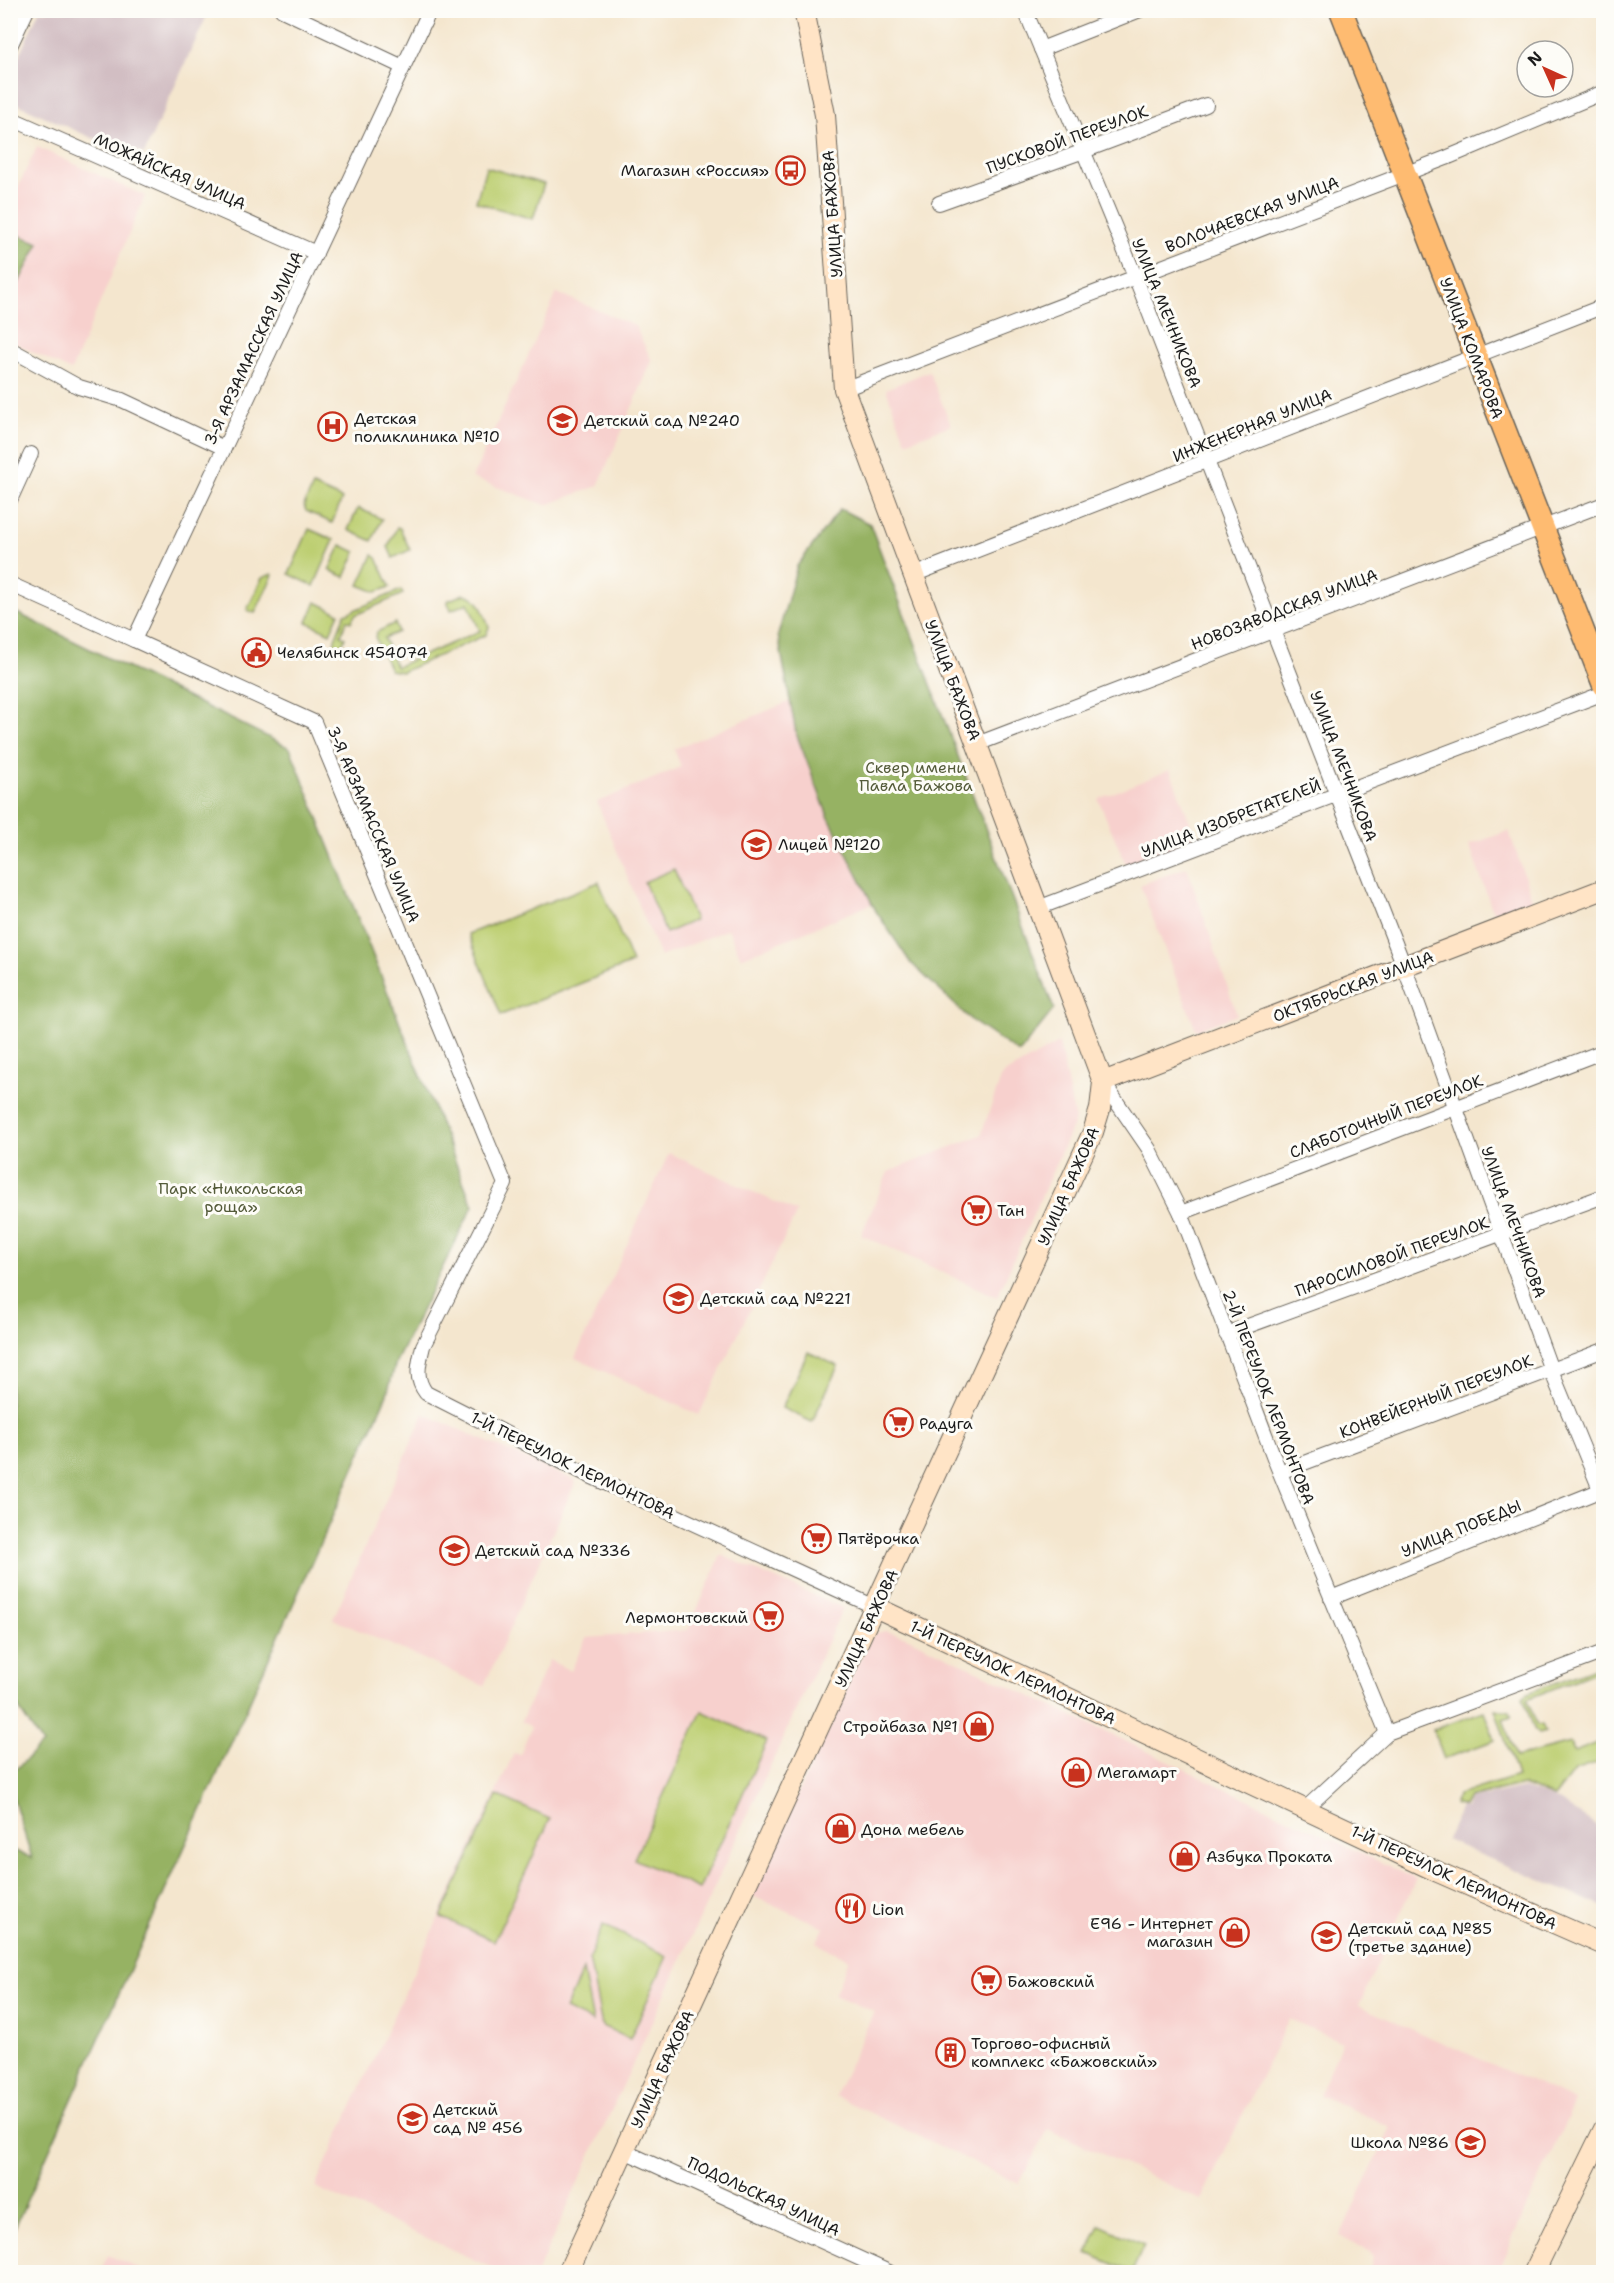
<svg xmlns="http://www.w3.org/2000/svg" width="1614" height="2283" viewBox="0 0 1614 2283" font-family="'Shantell Sans',sans-serif">
  <style>
    .built { fill: #f7d0cd }
    .industrial { fill: #d2bec3 }
    .green { fill: #bdcf72; stroke: #6c7647; stroke-width: 1.5 }
    .forest { fill: #96b264; stroke: #596740; stroke-width: 1.5 }
    .lines { fill: none; stroke-linecap: round; stroke-linejoin: round }
    .street-casing { stroke: #68635a; stroke-width: 16 }
    .secondary-casing { stroke: #68635a; stroke-width: 22 }
    .primary-casing { stroke: #68635a; stroke-width: 25 }
    .street { stroke: #fff; stroke-width: 14 }
    .secondary { stroke: #ffe4c6; stroke-width: 20 }
    .primary { stroke: #febb71; stroke-width: 22 }
    .labels { text-anchor: middle; stroke-width: 6; stroke-linejoin: round; paint-order: stroke }
    .street-label { font-size: 16px; fill: #1c1c1c; stroke: #fdfcf7 }
    .poi-label { font-size: 16px; fill: #1c1c1c; stroke: #fdfcf7; text-anchor: start }
    .park-label { font-size: 16px; fill: #545b3a; stroke: #fdfcf7 }
  </style>
  <rect width="100%" height="100%" fill="#fdfcf7"/>
  <filter id="ink" filterUnits="userSpaceOnUse"><feTurbulence type="fractalNoise" baseFrequency=".0167" numOctaves="2"/><feDisplacementMap in="SourceGraphic" scale="12" xChannelSelector="R" yChannelSelector="G"/><feConvolveMatrix kernelMatrix="1 2 1 2 8 2 1 2 1" color-interpolation-filters="sRGB"/></filter>
  <filter id="wash" filterUnits="userSpaceOnUse"><feTurbulence type="fractalNoise" baseFrequency=".008" numOctaves="4" result="noise"/><feDisplacementMap in="SourceGraphic" scale="24" xChannelSelector="R" yChannelSelector="G"/><feGaussianBlur stdDeviation="1.35" result="paint"/><feColorMatrix in="noise" values="0 0 0 0 0 0 0 0 0 0 0 0 0 0 0 0 0 1.4 0 .05"/><feComposite in="paint" operator="in"/></filter>
  <g filter="url(#wash)">
    <rect width="100%" height="100%" fill="#f4e6ce"/>
    <g class="built">
      <path d="M37,147L145,196L71,371L11,341L10,184L18,187Z"/>
      <path d="M557,293L635,326L652,361L598,486L546,505L472,478Z"/>
      <path d="M929,371L951,425L906,442L886,389Z"/>
      <path d="M835,683L918,885L741,958L728,929L660,957L597,802L681,767L674,749Z"/>
      <path d="M1170,770L1198,843L1128,869L1098,799Z"/>
      <path d="M1509,831L1533,902L1495,917L1469,845Z"/>
      <path d="M1187,867L1237,1015L1196,1030L1140,885Z"/>
      <path d="M1059,1043L1075,1120L997,1297L861,1235L888,1172L981,1135L1002,1075Z"/>
      <path d="M669,1153L797,1212L699,1415L575,1358Z"/>
      <path d="M424,1414L576,1481L484,1686L333,1619Z"/>
      <path d="M721,1555L843,1608L537,2272H501L315,2187L514,1753L520,1755L531,1727L521,1721L549,1660L571,1671L586,1638L688,1630Z"/>
      <path d="M885,1631L906,1637L1416,1879L1359,2006L1575,2101L1497,2272H1369L1373,2258L1370,2252L1340,2236L1391,2127L1319,2095L1342,2042L1289,2019L1201,2200L1048,2129L1019,2184L835,2096L874,2012L834,1995L849,1959L816,1943L824,1927L750,1895L866,1647L873,1634Z"/>
      <path d="M108,2255L146,2272H100Z"/>
    </g>
    <g class="industrial">
      <path d="M39,11H209L144,154L122,144L92,138L11,101V74Z"/>
      <path d="M1524,1788L1554,1798L1601,1828L1603,1827V1907L1446,1840L1461,1807L1466,1809L1469,1800Z"/>
    </g>
    <g class="green">
      <path d="M486,167L544,184L533,219L476,202Z"/>
      <path d="M313,486L342,499L332,523L306,511L304,505Z"/>
      <path d="M358,508L382,519L372,541L348,530Z"/>
      <path d="M397,527L400,528L410,550L393,558L388,547Z"/>
      <path d="M309,529L334,540L314,586L289,574Z"/>
      <path d="M341,545L356,552L345,577L329,570Z"/>
      <path d="M373,555L377,558L390,587L376,592L359,585Z"/>
      <path d="M272,574L273,575L255,613L247,610L262,578Z"/>
      <path d="M401,590L403,594L355,615L351,622L347,620L341,635L345,638L342,644L334,648L335,639L345,614Z"/>
      <path d="M464,594C481,597 483,613 489,627L486,635L402,672L390,670L375,637L377,632L395,623L398,632L384,638L396,667L480,631L468,603L451,610L447,601Z"/>
      <path d="M316,602L339,613L330,633L307,622Z"/>
      <path d="M674,869L695,920L666,933L644,882Z"/>
      <path d="M599,882L632,963L501,1015L468,934Z"/>
      <path d="M808,1352L838,1366L812,1422L782,1408Z"/>
      <path d="M1603,1665V1669L1527,1699L1537,1725L1542,1724L1545,1732L1539,1734L1534,1729L1523,1697L1528,1693Z"/>
      <path d="M1495,1709L1510,1711L1512,1716L1503,1719L1516,1757L1570,1743L1574,1752L1603,1741V1761L1574,1771L1554,1797L1523,1785L1469,1798L1464,1807L1454,1804L1458,1795L1517,1776Z"/>
      <path d="M702,1711L767,1741L699,1889L634,1859Z"/>
      <path d="M1484,1711L1495,1740L1444,1759L1433,1730Z"/>
      <path d="M497,1795L550,1819L494,1941L441,1917Z"/>
      <path d="M603,1925L667,1956L630,2039L602,2026L589,1958Z"/>
      <path d="M583,1970L593,2022L565,2009Z"/>
      <path d="M1100,2225L1144,2245L1132,2272L1087,2253Z"/>
    </g>
    <g class="forest">
      <path d="M11,194L15,197L18,235L39,243L17,286L11,285Z"/>
      <path d="M840,509L870,524L1054,1009L1019,1053L972,1021L910,962L876,911L828,816L796,733L778,635L797,566Z"/>
      <path d="M11,610L290,748L473,1206L396,1362L387,1394L11,2236V1849L32,1858L11,1791V1774L42,1744L10,1695Z"/>
    </g>
  </g>
  <g filter="url(#ink)">
    <g class="lines">
      <defs>
        <g id="street">
          <path d="M282,10L403,67"/>
          <path d="M430,10L134,640L314,722L505,1184L423,1346C419,1364 414,1377 426,1393L592,1477L875,1607"/>
          <path d="M1025,10L1135,276L1337,795L1404,966L1551,1370L1604,1499"/>
          <path d="M10,46L27,10"/>
          <path d="M1041,49L1140,10"/>
          <path d="M10,118L316,253"/>
          <path d="M939,203L1084,151L1206,105"/>
          <path d="M10,349L79,387L122,400L224,448"/>
          <path d="M844,389L1446,158L1604,92"/>
          <path d="M10,500L31,454"/>
          <path d="M913,575L1604,306"/>
          <path d="M10,584L134,640"/>
          <path d="M977,744L1604,504"/>
          <path d="M1038,908L1604,693"/>
          <path d="M1103,1082L1149,1149L1181,1213L1276,1463L1387,1733"/>
          <path d="M1181,1213L1604,1051"/>
          <path d="M1226,1334L1604,1196"/>
          <path d="M1280,1472L1604,1350"/>
          <path d="M1331,1598L1604,1489"/>
          <path d="M1305,1809L1387,1733L1604,1652"/>
          <path d="M624,2151L889,2272"/>
        </g>
        <g id="secondary">
          <path d="M1103,1082L1604,889"/>
          <path d="M875,1607L1438,1872L1604,1945"/>
          <path d="M568,2272L1093,1132L1100,1109L1103,1082L844,389L825,115L804,10"/>
          <path d="M1534,2272L1604,2129"/>
        </g>
        <path id="primary" d="M1341,10L1604,685"/>
      </defs>
      <use href="#street" class="street-casing"/>
      <use href="#secondary" class="secondary-casing"/>
      <use href="#primary" class="primary-casing"/>
      <use href="#street" class="street"/>
      <use href="#secondary" class="secondary"/>
      <use href="#primary" class="primary"/>
    </g>
  </g>
  <defs>
    <symbol id="bus-ring" viewBox="-11 -11 22 22"><circle r="9.5" fill="#fdfcf7" stroke="#c8321e" stroke-width="1.5"/><path d="M-5-6H5V4H4V6H2V4H-2V6H-4V4H-5ZM-3.5-4V0h7V-4ZM-3.5 1.2v1.5H-2V1.2ZM2 1.2v1.5H3.5V1.2Z" fill="#c8321e"/></symbol>
    <symbol id="school-ring" viewBox="-11 -11 22 22"><circle r="9.5" fill="#fdfcf7" stroke="#c8321e" stroke-width="1.5"/><path d="M0-5L7-2L0 1L-7-2ZM-4 1L0 2.5L4 1V4Q0 6-4 4Z" fill="#c8321e"/></symbol>
    <symbol id="hospital-ring" viewBox="-11 -11 22 22"><circle r="9.5" fill="#fdfcf7" stroke="#c8321e" stroke-width="1.5"/><path d="M-5-5h3v3.5h4V-5h3V5h-3V1.5h-4V5h-3Z" fill="#c8321e"/></symbol>
    <symbol id="civic-ring" viewBox="-11 -11 22 22"><circle r="9.5" fill="#fdfcf7" stroke="#c8321e" stroke-width="1.5"/><path d="M-.6-6.5H3V-4.5H.6V-3L4-1V1h2V6H-6V1h2V-1L-.6-3ZM-1.2 2.5V6h2.4V2.5Z" fill="#c8321e"/></symbol>
    <symbol id="supermarket-ring" viewBox="-11 -11 22 22"><circle r="9.5" fill="#fdfcf7" stroke="#c8321e" stroke-width="1.5"/><path d="M-6-5.5h2.5l.6 2H6L4.5 2H-2.5L-4.4-4H-6ZM-1.5 3.2a1.3 1.3 0 1 0 .1 0ZM3 3.2a1.3 1.3 0 1 0 .1 0Z" fill="#c8321e"/></symbol>
    <symbol id="shop-ring" viewBox="-11 -11 22 22"><circle r="9.5" fill="#fdfcf7" stroke="#c8321e" stroke-width="1.5"/><path d="M-5-2.5h2.3a2.7 3.5 0 0 1 5.4 0H5L5.5 6h-11ZM-1.5-2.5h3a1.5 2.3 0 0 0-3 0Z" fill="#c8321e"/></symbol>
    <symbol id="restaurant-ring" viewBox="-11 -11 22 22"><circle r="9.5" fill="#fdfcf7" stroke="#c8321e" stroke-width="1.5"/><path d="M-5-6h1v4h1v-4h1v4h1v-4h1v5L-1.5 .5V6h-2V.5L-5-1ZM5-6V6H3V1.5H1.5Q1.5-4 5-6Z" fill="#c8321e"/></symbol>
    <symbol id="building-ring" viewBox="-11 -11 22 22"><circle r="9.5" fill="#fdfcf7" stroke="#c8321e" stroke-width="1.5"/><path d="M-4-6H4V6H1V3H-1V6H-4ZM-2.5-4.3h1.7v1.8h-1.7ZM.8-4.3h1.7v1.8H.8ZM-2.5-1h1.7V.8h-1.7ZM.8-1h1.7V.8H.8Z" fill="#c8321e"/></symbol>
  </defs>
  <g fill-rule="evenodd">
    <use href="#bus-ring" x="774" y="154" width="33" height="33"/>
    <use href="#school-ring" x="546" y="404" width="33" height="33"/>
    <use href="#hospital-ring" x="316" y="410" width="33" height="33"/>
    <use href="#civic-ring" x="240" y="636" width="33" height="33"/>
    <use href="#school-ring" x="740" y="828" width="33" height="33"/>
    <use href="#supermarket-ring" x="960" y="1194" width="33" height="33"/>
    <use href="#school-ring" x="662" y="1282" width="33" height="33"/>
    <use href="#supermarket-ring" x="882" y="1406" width="33" height="33"/>
    <use href="#supermarket-ring" x="800" y="1522" width="33" height="33"/>
    <use href="#school-ring" x="438" y="1534" width="33" height="33"/>
    <use href="#supermarket-ring" x="752" y="1600" width="33" height="33"/>
    <use href="#shop-ring" x="962" y="1710" width="33" height="33"/>
    <use href="#shop-ring" x="1060" y="1756" width="33" height="33"/>
    <use href="#shop-ring" x="824" y="1812" width="33" height="33"/>
    <use href="#shop-ring" x="1168" y="1840" width="33" height="33"/>
    <use href="#restaurant-ring" x="834" y="1892" width="33" height="33"/>
    <use href="#shop-ring" x="1218" y="1916" width="33" height="33"/>
    <use href="#school-ring" x="1310" y="1920" width="33" height="33"/>
    <use href="#supermarket-ring" x="970" y="1964" width="33" height="33"/>
    <use href="#building-ring" x="934" y="2036" width="33" height="33"/>
    <use href="#school-ring" x="396" y="2102" width="33" height="33"/>
    <use href="#school-ring" x="1454" y="2126" width="33" height="33"/>
  </g>
  <g class="labels">
    <g class="street-label">
      <text transform="translate(1067 139) rotate(-20)" y="6">ПУСКОВОЙ ПЕРЕУЛОК</text>
      <text transform="translate(170 171) rotate(24)" y="6">МОЖАЙСКАЯ УЛИЦА</text>
      <text transform="translate(832 214) rotate(-94)" y="6">УЛИЦА БАЖОВА</text>
      <text transform="translate(1252 214) rotate(-21)" y="6">ВОЛОЧАЕВСКАЯ УЛИЦА</text>
      <text transform="translate(1167 313) rotate(68)" y="6">УЛИЦА МЕЧНИКОВА</text>
      <text transform="translate(253 348) rotate(-65)" y="6">3-Я АРЗАМАССКАЯ УЛИЦА</text>
      <text transform="translate(1472 348) rotate(69)" y="6">УЛИЦА КОМАРОВА</text>
      <text transform="translate(1252 425) rotate(-22)" y="6">ИНЖЕНЕРНАЯ УЛИЦА</text>
      <text transform="translate(1284 609) rotate(-21)" y="6">НОВОЗАВОДСКАЯ УЛИЦА</text>
      <text transform="translate(953 680) rotate(69)" y="6">УЛИЦА БАЖОВА</text>
      <text transform="translate(1344 766) rotate(69)" y="6">УЛИЦА МЕЧНИКОВА</text>
      <text transform="translate(1231 818) rotate(-21)" y="6">УЛИЦА ИЗОБРЕТАТЕЛЕЙ</text>
      <text transform="translate(374 824) rotate(67)" y="6">3-Я АРЗАМАССКАЯ УЛИЦА</text>
      <text transform="translate(1353 986) rotate(-21)" y="6">ОКТЯБРЬСКАЯ УЛИЦА</text>
      <text transform="translate(1386 1116) rotate(-21)" y="6">СЛАБОТОЧНЫЙ ПЕРЕУЛОК</text>
      <text transform="translate(1068 1186) rotate(-66)" y="6">УЛИЦА БАЖОВА</text>
      <text transform="translate(1514 1222) rotate(70)" y="6">УЛИЦА МЕЧНИКОВА</text>
      <text transform="translate(1392 1256) rotate(-20)" y="6">ПАРОСИЛОВОЙ ПЕРЕУЛОК</text>
      <text transform="translate(1436 1396) rotate(-21)" y="6">КОНВЕЙЕРНЫЙ ПЕРЕУЛОК</text>
      <text transform="translate(1269 1397) rotate(69)" y="6">2-Й ПЕРЕУЛОК ЛЕРМОНТОВА</text>
      <text transform="translate(573 1465) rotate(26)" y="6">1-Й ПЕРЕУЛОК ЛЕРМОНТОВА</text>
      <text transform="translate(1461 1528) rotate(-22)" y="6">УЛИЦА ПОБЕДЫ</text>
      <text transform="translate(866 1628) rotate(-65)" y="6">УЛИЦА БАЖОВА</text>
      <text transform="translate(1013 1672) rotate(25)" y="6">1-Й ПЕРЕУЛОК ЛЕРМОНТОВА</text>
      <text transform="translate(1454 1877) rotate(25)" y="6">1-Й ПЕРЕУЛОК ЛЕРМОНТОВА</text>
      <text transform="translate(662 2069) rotate(-65)" y="6">УЛИЦА БАЖОВА</text>
      <text transform="translate(764 2196) rotate(25)" y="6">ПОДОЛЬСКАЯ УЛИЦА</text>
    </g>
    <g class="poi-label">
      <text x="769" y="176" text-anchor="end">Магазин «Россия»</text>
      <text x="354" y="424">Детская<tspan x="354" dy="18">поликлиника №10</tspan></text>
      <text x="584" y="426">Детский сад №240</text>
      <text x="277" y="658">Челябинск 454074</text>
      <text x="778" y="850">Лицей №120</text>
      <text x="997" y="1216">Тан</text>
      <text x="700" y="1304">Детский сад №221</text>
      <text x="919" y="1429">Радуга</text>
      <text x="838" y="1544">Пятёрочка</text>
      <text x="475" y="1556">Детский сад №336</text>
      <text x="748" y="1623" text-anchor="end">Лермонтовский</text>
      <text x="958" y="1732" text-anchor="end">Стройбаза №1</text>
      <text x="1097" y="1778">Мегамарт</text>
      <text x="861" y="1835">Дона мебель</text>
      <text x="1206" y="1862">Азбука Проката</text>
      <text x="872" y="1915">Lion</text>
      <text x="1213" y="1929" text-anchor="end">Е96 - Интернет<tspan x="1213" dy="18">магазин</tspan></text>
      <text x="1348" y="1934">Детский сад №85<tspan x="1348" dy="18">(третье здание)</tspan></text>
      <text x="1007" y="1987">Бажовский</text>
      <text x="971" y="2049">Торгово-офисный<tspan x="971" dy="18">комплекс «Бажовский»</tspan></text>
      <text x="433" y="2115">Детский<tspan x="433" dy="18">сад № 456</tspan></text>
      <text x="1449" y="2148" text-anchor="end">Школа №86</text>
    </g>
    <g class="park-label">
      <text x="916" y="773">Сквер имени<tspan x="916" dy="18">Павла Бажова</tspan></text>
      <text x="231" y="1194">Парк «Никольская<tspan x="231" dy="18">роща»</tspan></text>
    </g>
  </g>
  <rect width="1614" height="2283" fill="none" stroke="#fdfcf7" stroke-width="36"/>
  <g transform="translate(1545 69) rotate(315)"><circle r="28" fill="#fdfcf7" stroke="#a3a29f" stroke-width="1.5"/>
  <path d="M0-4.5L10 22L0 15L-10 22Z" fill="#c8321e"/>
  <text y="-9" font-size="16" font-weight="bold" text-anchor="middle" fill="#1c1c1c">N</text>
  </g>
</svg>
